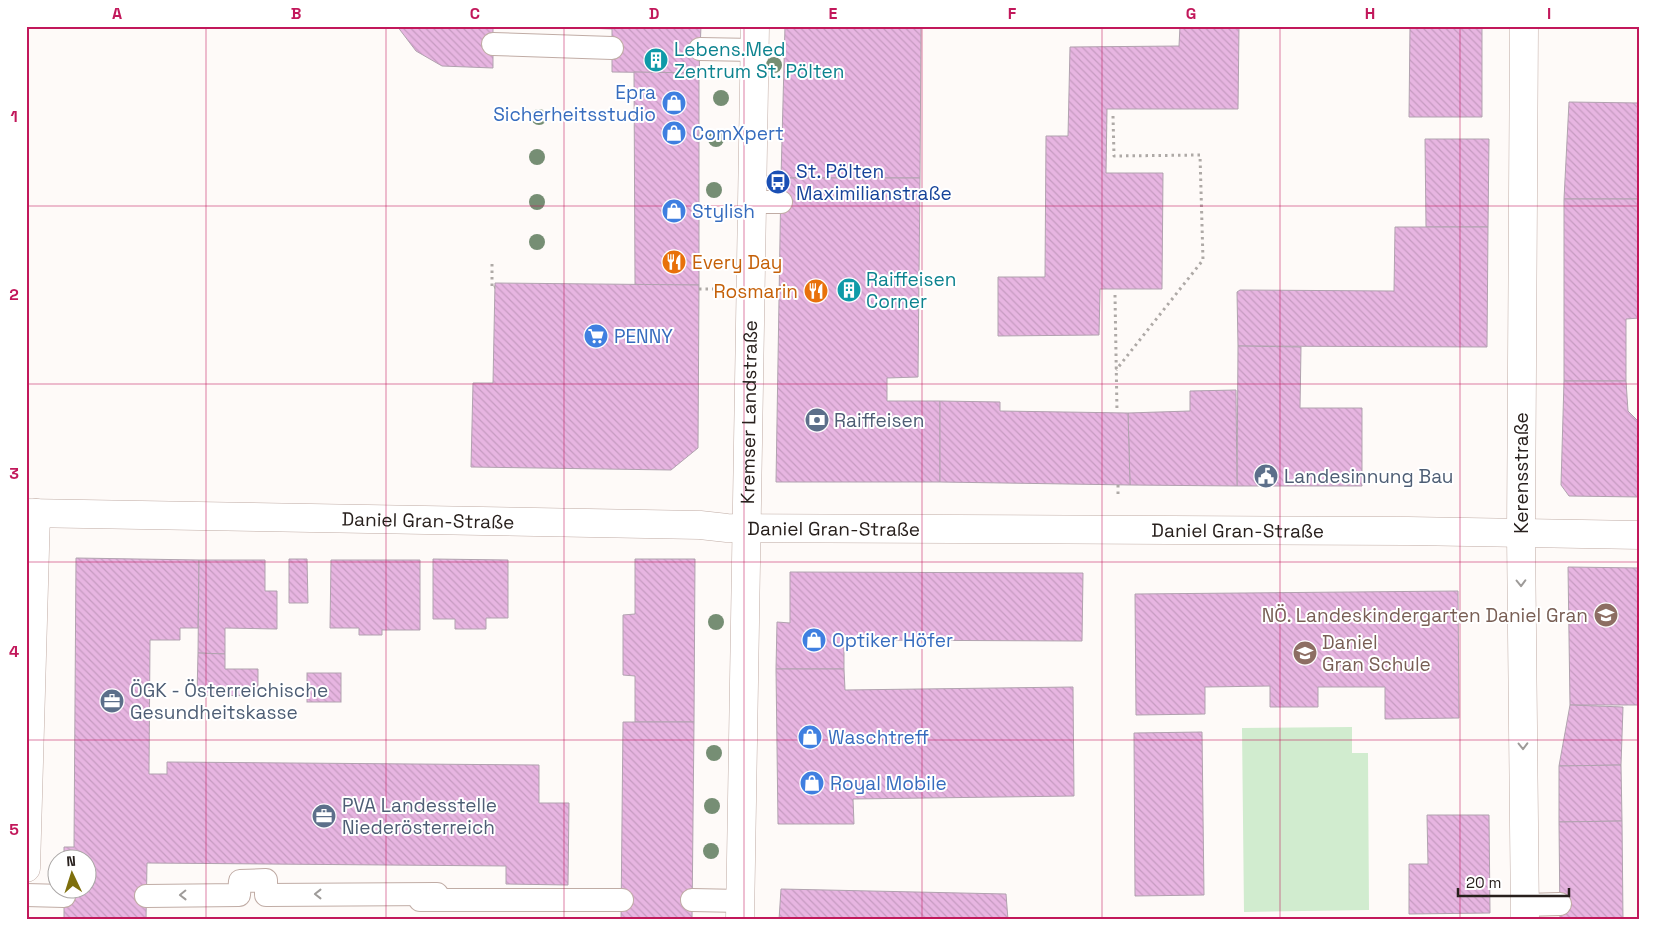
<svg xmlns="http://www.w3.org/2000/svg" width="1666" height="946" viewBox="0 0 1666 946" font-family="'Space Grotesk',sans-serif">
  <style>
    .green { fill: #d1eccf }
    .building { fill: url(#building-back-hatch); stroke: #b1a2af }
    .lines { fill: none; stroke-linecap: round; stroke-linejoin: round }
    .lane-casing { stroke: #c0aca5; stroke-width: 24 }
    .street-casing { stroke: #c0aca5; stroke-width: 29 }
    .secondary-casing { stroke: #c0aca5; stroke-width: 29 }
    .path { stroke: #aea9a6; stroke-width: 3; stroke-dasharray: 2.5 4; stroke-linecap: butt }
    .lane { stroke: #fff; stroke-width: 22 }
    .street { stroke: #fff; stroke-width: 28 }
    .secondary { stroke: #fff; stroke-width: 28 }
    .tree { fill: #768e74 }
    .oneway { stroke: #9e9b99 }
    .grid { fill: none; stroke: #c2185b; stroke-width: 1; stroke-opacity: 0.55 }
    .labels { text-anchor: middle; stroke-width: 4; stroke-linejoin: round; paint-order: stroke }
    .culture-label { font-size: 19px; fill: #0d838f; stroke: #fff; text-anchor: start }
    .shop-label { font-size: 19px; fill: #366cbe; stroke: #fff; text-anchor: start }
    .transit-label { font-size: 19px; fill: #164399; stroke: #fff; text-anchor: start }
    .food-label { font-size: 19px; fill: #c56008; stroke: #fff; text-anchor: start }
    .street-label { font-size: 19px; fill: #28201d; stroke: #fff }
    .service-label { font-size: 19px; fill: #4e5e75; stroke: #fff; text-anchor: start }
    .education-label { font-size: 19px; fill: #785e54; stroke: #fff; text-anchor: end }
    .neatline { fill: none; stroke: #c2185b; stroke-width: 2 }
    .grid-label { font-size: 16px; text-anchor: middle; font-weight: bold; fill: #c2185b }
  </style>
  <defs>
    <pattern id="building-back-hatch" width="6" height="6" patternUnits="userSpaceOnUse" patternTransform="scale(1.25)"><rect width="6" height="6" fill="#e7b5e1"/><path d="M-1 5l2 2M0 0l6 6M5-1l2 2" fill="none" stroke="#c69bc1"/></pattern>
  </defs>
  <rect width="100%" height="100%" fill="#fefaf8"/>
  <path class="green" d="M1352,727V753H1368L1369,910L1244,912L1242,728Z"/>
  <g class="building">
    <path d="M397,26H493V68L442,66L416,51Z"/>
    <path d="M535,26H701L699,73L612,72V29Z"/>
    <path d="M785,26H921L920,178H781Z"/>
    <path d="M1180,26H1239L1238,109H1107L1106,173H1163L1162,289H1100L1099,335L998,336V277H1045L1046,136H1068L1070,47L1179,46Z"/>
    <path d="M1410,26H1482V117H1409Z"/>
    <path d="M634,72L699,73V285H635Z"/>
    <path d="M1569,102L1640,103L1638,199H1564Z"/>
    <path d="M1425,139H1489L1488,227H1426Z"/>
    <path d="M781,178H920L918,377L887,378V401H940V482H776Z"/>
    <path d="M1564,199H1640L1639,318L1626,319V381H1564Z"/>
    <path d="M1395,227H1488L1487,347L1238,346L1237,292L1240,290L1394,291Z"/>
    <path d="M495,283L699,285L698,448L671,470L471,467L473,383H493Z"/>
    <path d="M1238,346L1301,347L1300,408H1362V486H1237Z"/>
    <path d="M1564,381H1626L1628,411L1640,423V497L1569,496L1561,485Z"/>
    <path d="M1236,390L1237,486L1130,485L1128,413L1190,411V391Z"/>
    <path d="M940,401L1000,402V411L1128,413L1130,485L940,482Z"/>
    <path d="M76,558L199,560L198,628H180V640H150L149,774H167V762L539,765V803H569L568,885L506,884V866L147,863L146,920H64V888H88V858H64V847H74Z"/>
    <path d="M289,559H307L308,603H289Z"/>
    <path d="M433,559L508,560V618H486V629H455V619H433Z"/>
    <path d="M635,559H695L694,722H635V676L623,675V615L635,614Z"/>
    <path d="M199,560H265V591H277V629L225,628V654L198,653Z"/>
    <path d="M331,560H420V630H382V635H359V628H330Z"/>
    <path d="M1568,567L1640,568V705H1570Z"/>
    <path d="M790,572L1083,573L1082,641L844,640V669H776L777,622L790,623Z"/>
    <path d="M1458,591L1459,718L1385,719V687H1318V707H1270V686L1205,687V714L1136,715L1135,594Z"/>
    <path d="M198,653L225,654V669H258V696L197,695Z"/>
    <path d="M776,669H844L845,690L1073,687L1074,796L853,799L854,824H778Z"/>
    <rect x="307" y="673" width="34" height="29"/>
    <path d="M1570,705L1623,707L1621,765L1559,766Z"/>
    <path d="M623,722H694L692,920H621Z"/>
    <path d="M1202,732L1204,895L1135,896L1134,733Z"/>
    <path d="M1621,765L1622,821L1559,822V766Z"/>
    <path d="M1427,815H1489L1490,913L1409,914V864H1428Z"/>
    <path d="M1622,821L1623,920H1560L1559,822Z"/>
    <path d="M781,889L1006,894L1008,920H779Z"/>
  </g>
  <g class="lines">
    <defs>
      <g id="lane">
        <path d="M493,44L612,48"/>
        <path d="M700,49L754,50"/>
        <path d="M752,202H781"/>
        <path d="M26,895L64,896"/>
        <path d="M146,896L239,895L240,881L266,880V895L437,894"/>
        <path d="M420,900H622"/>
        <path d="M692,900L741,901"/>
        <path d="M1525,905L1560,904"/>
      </g>
      <g id="street">
        <path d="M1524,26L1521,535L1525,920"/>
        <path d="M26,868L36,513"/>
        <path id="s1" d="M740,920L755,26"/>
      </g>
      <g id="secondary">
        <path id="s2" d="M26,513L700,525L727,528L1408,531L1640,535"/>
      </g>
    </defs>
    <use href="#lane" class="lane-casing"/>
    <use href="#street" class="street-casing"/>
    <use href="#secondary" class="secondary-casing"/>
    <g class="path">
      <path d="M1113,116L1114,156L1200,155L1203,260L1116,370"/>
      <path d="M492,264V288L495,287"/>
      <path d="M699,289H717"/>
      <path d="M1115,295L1117,412"/>
      <path d="M1118,485V496"/>
    </g>
    <use href="#lane" class="lane"/>
    <use href="#street" class="street"/>
    <use href="#secondary" class="secondary"/>
  </g>
  <g class="tree">
    <circle cx="774" cy="65" r="8"/>
    <circle cx="721" cy="98" r="8"/>
    <circle cx="539" cy="117" r="8"/>
    <circle cx="716" cy="139" r="8"/>
    <circle cx="537" cy="157" r="8"/>
    <circle cx="714" cy="190" r="8"/>
    <circle cx="537" cy="202" r="8"/>
    <circle cx="537" cy="242" r="8"/>
    <circle cx="716" cy="622" r="8"/>
    <circle cx="714" cy="753" r="8"/>
    <circle cx="712" cy="806" r="8"/>
    <circle cx="711" cy="851" r="8"/>
  </g>
  <defs><path id="oneway-chevron" d="M-2-3.5L2.5 0L-2 3.5" fill="none" stroke-width="1.6" stroke-linecap="round" stroke-linejoin="round" transform="scale(1.25)"/></defs>
  <g class="oneway">
    <use href="#oneway-chevron" transform="translate(1521 583) rotate(89)"/>
    <use href="#oneway-chevron" transform="translate(1523 746) rotate(89)"/>
    <use href="#oneway-chevron" transform="translate(318 894) rotate(180)"/>
    <use href="#oneway-chevron" transform="translate(183 895) rotate(179)"/>
  </g>
  <path class="grid" d="M206,26V920M386,26V920M564,26V920M744,26V920M922,26V920M1102,26V920M1280,26V920M1460,26V920M26,206H1640M26,384H1640M26,562H1640M26,740H1640"/>
  <defs>
    <symbol id="building-disc" viewBox="-11 -11 22 22"><circle r="9.5" fill="#0f9aa8" stroke="#fff"/><path d="M-4-6H4V6H1V3H-1V6H-4ZM-2.5-4.3h1.7v1.8h-1.7ZM.8-4.3h1.7v1.8H.8ZM-2.5-1h1.7V.8h-1.7ZM.8-1h1.7V.8H.8Z" fill="#fff"/></symbol>
    <symbol id="shop-disc" viewBox="-11 -11 22 22"><circle r="9.5" fill="#3f7fe0" stroke="#fff"/><path d="M-5-2.5h2.3a2.7 3.5 0 0 1 5.4 0H5L5.5 6h-11ZM-1.5-2.5h3a1.5 2.3 0 0 0-3 0Z" fill="#fff"/></symbol>
    <symbol id="bus-disc" viewBox="-11 -11 22 22"><circle r="9.5" fill="#1a4fb4" stroke="#fff"/><path d="M-5-6H5V4H4V6H2V4H-2V6H-4V4H-5ZM-3.5-4V0h7V-4ZM-3.5 1.2v1.5H-2V1.2ZM2 1.2v1.5H3.5V1.2Z" fill="#fff"/></symbol>
    <symbol id="restaurant-disc" viewBox="-11 -11 22 22"><circle r="9.5" fill="#e8710a" stroke="#fff"/><path d="M-5-6h1v4h1v-4h1v4h1v-4h1v5L-1.5 .5V6h-2V.5L-5-1ZM5-6V6H3V1.5H1.5Q1.5-4 5-6Z" fill="#fff"/></symbol>
    <symbol id="supermarket-disc" viewBox="-11 -11 22 22"><circle r="9.5" fill="#3f7fe0" stroke="#fff"/><path d="M-6-5.5h2.5l.6 2H6L4.5 2H-2.5L-4.4-4H-6ZM-1.5 3.2a1.3 1.3 0 1 0 .1 0ZM3 3.2a1.3 1.3 0 1 0 .1 0Z" fill="#fff"/></symbol>
    <symbol id="bank-disc" viewBox="-11 -11 22 22"><circle r="9.5" fill="#5c6f8a" stroke="#fff"/><path d="M-6-4H6V4H-6ZM0-2.3a2.3 2.3 0 1 0 0 4.6a2.3 2.3 0 1 0 0-4.6Z" fill="#fff"/></symbol>
    <symbol id="civic-disc" viewBox="-11 -11 22 22"><circle r="9.5" fill="#5c6f8a" stroke="#fff"/><path d="M-.6-6.5H3V-4.5H.6V-3L4-1V1h2V6H-6V1h2V-1L-.6-3ZM-1.2 2.5V6h2.4V2.5Z" fill="#fff"/></symbol>
    <symbol id="school-disc" viewBox="-11 -11 22 22"><circle r="9.5" fill="#8d6e63" stroke="#fff"/><path d="M0-5L7-2L0 1L-7-2ZM-4 1L0 2.5L4 1V4Q0 6-4 4Z" fill="#fff"/></symbol>
    <symbol id="office-disc" viewBox="-11 -11 22 22"><circle r="9.5" fill="#5c6f8a" stroke="#fff"/><path d="M-6-3h4V-5.5h4V-3h4V5H-6ZM-1-4.5V-3h2v-1.5ZM-6 0V1H6V0Z" fill="#fff"/></symbol>
  </defs>
  <g fill-rule="evenodd">
    <use href="#building-disc" x="642" y="46" width="28" height="28"/>
    <use href="#shop-disc" x="660" y="89" width="28" height="28"/>
    <use href="#shop-disc" x="660" y="119" width="28" height="28"/>
    <use href="#bus-disc" x="764" y="168" width="28" height="28"/>
    <use href="#shop-disc" x="660" y="197" width="28" height="28"/>
    <use href="#restaurant-disc" x="660" y="248" width="28" height="28"/>
    <use href="#building-disc" x="835" y="276" width="28" height="28"/>
    <use href="#restaurant-disc" x="802" y="277" width="28" height="28"/>
    <use href="#supermarket-disc" x="582" y="322" width="28" height="28"/>
    <use href="#bank-disc" x="803" y="406" width="28" height="28"/>
    <use href="#civic-disc" x="1252" y="462" width="28" height="28"/>
    <use href="#school-disc" x="1592" y="601" width="28" height="28"/>
    <use href="#shop-disc" x="800" y="626" width="28" height="28"/>
    <use href="#school-disc" x="1291" y="639" width="28" height="28"/>
    <use href="#office-disc" x="98" y="687" width="28" height="28"/>
    <use href="#shop-disc" x="796" y="723" width="28" height="28"/>
    <use href="#shop-disc" x="798" y="769" width="28" height="28"/>
    <use href="#office-disc" x="310" y="802" width="28" height="28"/>
  </g>
  <g class="labels">
    <g class="culture-label">
      <text x="674" y="56">Lebens.Med<tspan x="674" dy="22">Zentrum St. Pölten</tspan></text>
      <text x="866" y="286">Raiffeisen<tspan x="866" dy="22">Corner</tspan></text>
    </g>
    <g class="shop-label">
      <text x="656" y="99" text-anchor="end">Epra<tspan x="656" dy="22">Sicherheitsstudio</tspan></text>
      <text x="692" y="140">ComXpert</text>
      <text x="692" y="218">Stylish</text>
      <text x="614" y="343">PENNY</text>
      <text x="832" y="647">Optiker Höfer</text>
      <text x="828" y="744">Waschtreff</text>
      <text x="830" y="790">Royal Mobile</text>
    </g>
    <g class="transit-label">
      <text x="796" y="178">St. Pölten<tspan x="796" dy="22">Maximilianstraße</tspan></text>
    </g>
    <g class="food-label">
      <text x="692" y="269">Every Day</text>
      <text x="798" y="298" text-anchor="end">Rosmarin</text>
    </g>
    <g class="street-label">
      <text dy="7" stroke="none"><textPath href="#s1" startOffset="508">Kremser Landstraße</textPath></text>
      <text transform="translate(1521 473) rotate(-90)" y="7">Kerensstraße</text>
      <text dy="7" stroke="none"><textPath href="#s2" startOffset="402">Daniel Gran-Straße</textPath></text>
      <text dy="7" stroke="none"><textPath href="#s2" startOffset="808">Daniel Gran-Straße</textPath></text>
      <text dy="7" stroke="none"><textPath href="#s2" startOffset="1212">Daniel Gran-Straße</textPath></text>
    </g>
    <g class="service-label">
      <text x="834" y="427">Raiffeisen</text>
      <text x="1284" y="483">Landesinnung Bau</text>
      <text x="130" y="697">ÖGK - Österreichische<tspan x="130" dy="22">Gesundheitskasse</tspan></text>
      <text x="342" y="812">PVA Landesstelle<tspan x="342" dy="22">Niederösterreich</tspan></text>
    </g>
    <g class="education-label">
      <text x="1588" y="622">NÖ. Landeskindergarten Daniel Gran</text>
      <text x="1322" y="649" text-anchor="start">Daniel<tspan x="1322" dy="22">Gran Schule</tspan></text>
    </g>
  </g>
  <rect width="1666" height="946" fill="none" stroke="#ffffff" stroke-width="55"/>
  <g transform="translate(72 874) rotate(356)"><circle r="24" fill="#ffffff" stroke="#a9a6a5"/>
  <path d="M0-4L9 19L0 12L-9 19Z" fill="#7e6f0c"/>
  <text y="-8" font-size="14" font-weight="bold" text-anchor="middle" fill="#28201d">N</text>
  </g>
  <path d="M1458 888v8h111v-8" fill="none" stroke="#28201d" stroke-width="2.5"/>
  <text x="1466" y="888" font-size="15" fill="#28201d" stroke="#ffffff" stroke-width="4" paint-order="stroke">20 m</text>
  <rect x="28" y="28" width="1610" height="890" class="neatline"/>
  <g class="grid-label">
    <text x="117" y="19">A</text>
    <text x="296" y="19">B</text>
    <text x="475" y="19">C</text>
    <text x="654" y="19">D</text>
    <text x="833" y="19">E</text>
    <text x="1012" y="19">F</text>
    <text x="1191" y="19">G</text>
    <text x="1370" y="19">H</text>
    <text x="1549" y="19">I</text>
    <text x="14" y="122">1</text>
    <text x="14" y="300">2</text>
    <text x="14" y="479">3</text>
    <text x="14" y="657">4</text>
    <text x="14" y="835">5</text>
  </g>
</svg>
